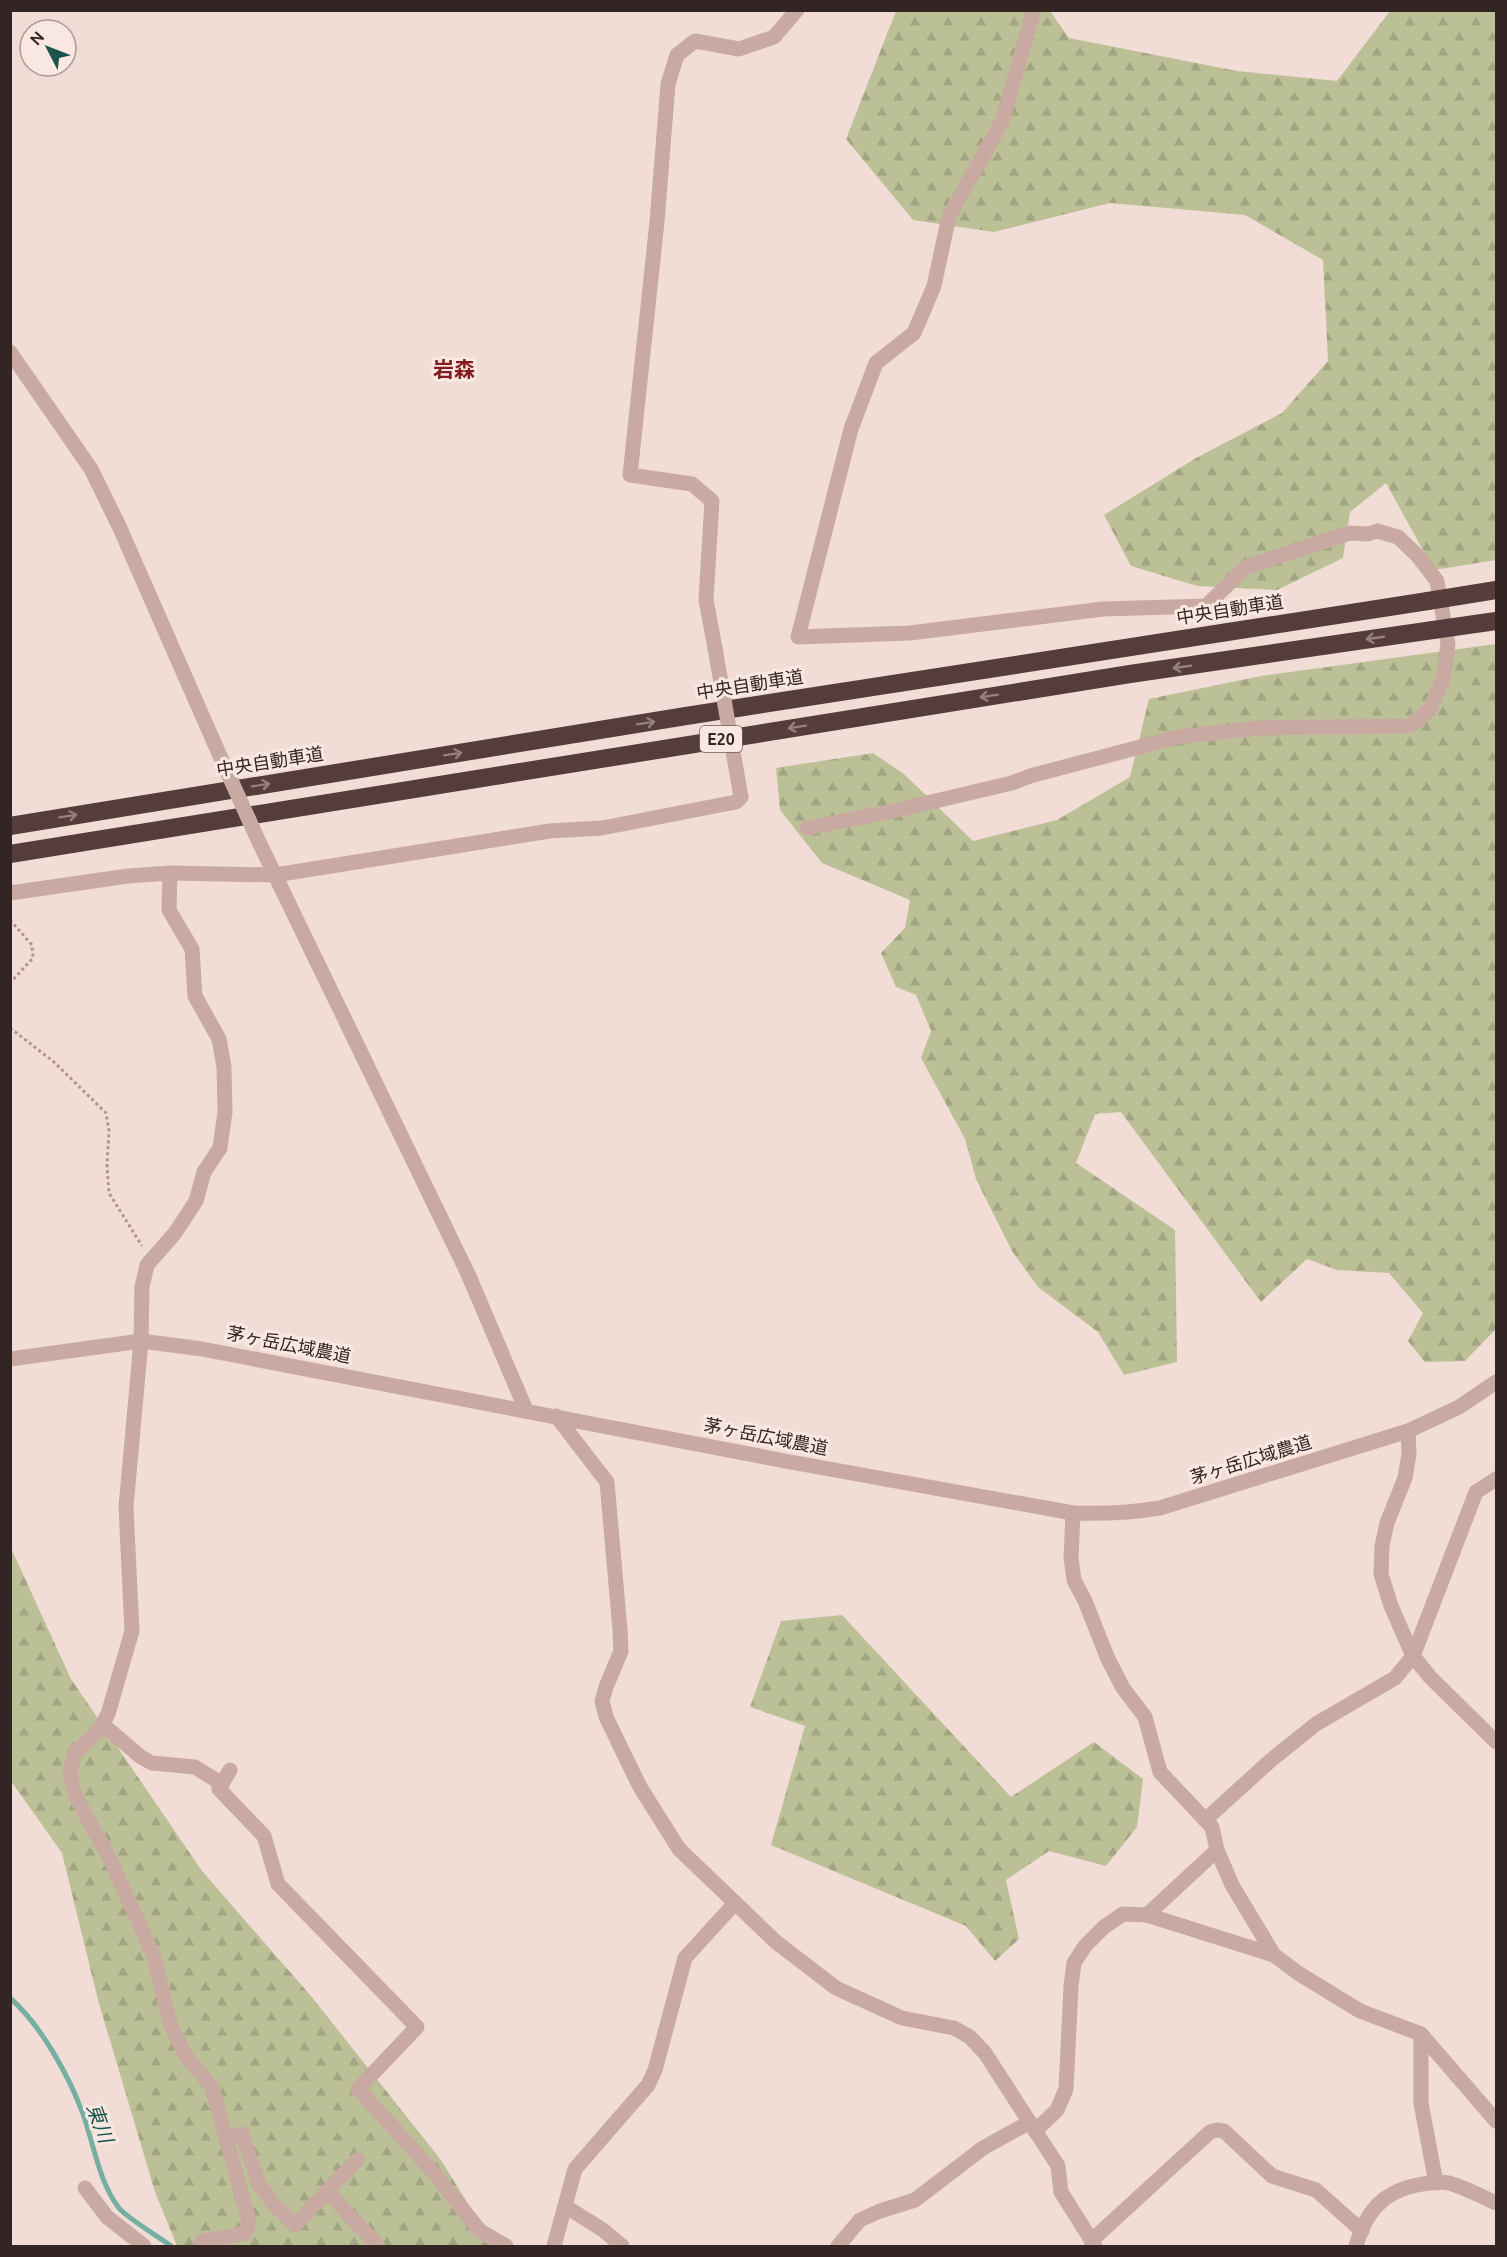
<svg xmlns="http://www.w3.org/2000/svg" width="1507" height="2257" viewBox="0 0 1507 2257" font-family="Ubuntu,'Noto Sans JP',sans-serif">
  <style>
    .forest { fill: url(#forest-firs) }
    .lines { fill: none; stroke-linecap: round; stroke-linejoin: round }
    .stream { stroke: #74afa2; stroke-width: 5 }
    .path { stroke: #b5938c; stroke-width: 3; stroke-dasharray: 3 3; stroke-linecap: butt }
    .minor { stroke: #c9aaa2; stroke-width: 15 }
    .highway { stroke: #543d3b; stroke-width: 18 }
    .minor-bridge { stroke: #c9aaa2; stroke-width: 15 }
    .highway-bridge { stroke: #543d3b; stroke-width: 18 }
    .oneway { stroke: #96817e }
    .labels { text-anchor: middle; stroke-width: 6; stroke-linejoin: round; paint-order: stroke }
    .shield { fill: #f9e8e2; stroke: #6e605d; stroke-width: 1.5 }
    .shield-label { font-size: 16px; font-weight: bold; fill: #332524 }
    .street-label { font-size: 18px; fill: #332524; stroke: #f9e8e2 }
    .water-label { font-size: 20px; font-style: italic; fill: #19554a; stroke: #f9e8e2 }
    .quarter-label { font-size: 21px; font-weight: bold; fill: #841c1d; stroke: #f9e8e2 }
  </style>
  <defs>
    <pattern id="forest-firs" width="22" height="20" patternUnits="userSpaceOnUse" patternTransform="scale(1.5)"><rect width="22" height="20" fill="#bcc096"/><path d="M5 1l3.5 6h-7zM16 11l3.5 6h-7z" fill="#a2a581"/></pattern>
  </defs>
  <rect width="100%" height="100%" fill="#f1ddd6"/>
  <g class="forest">
    <path d="M896,11H1050L1069,38L1237,71L1337,81L1390,11H1496V560L1434,570L1386,483L1350,512L1343,558L1277,590L1197,586L1131,566L1104,515L1196,458L1282,413L1328,361L1323,260L1245,215L1110,203L994,232L913,220L846,139Z"/>
    <path d="M1496,644V1329L1465,1361L1425,1362L1408,1341L1423,1313L1389,1273L1337,1270L1307,1259L1261,1302L1121,1112L1095,1114L1076,1163L1175,1230L1177,1362L1124,1375L1098,1332L1038,1287L1012,1251L976,1179L965,1139L921,1058L931,1031L916,995L896,987L881,953L905,928L910,900L822,863L780,810L776,768L873,753L904,774L973,841L1057,820L1130,777L1149,699L1261,676Z"/>
    <path d="M10,1546L71,1679L202,1871L311,1996L441,2160L494,2246H177L155,2192L98,2000L62,1853L11,1781Z"/>
    <path d="M842,1615L1011,1797L1094,1742L1143,1779L1137,1827L1106,1866L1049,1851L1006,1880L1019,1939L995,1961L966,1926L771,1845L805,1726L750,1707L781,1621Z"/>
  </g>
  <g class="lines">
    <path class="stream" d="M10,1998C41,2025 69,2076 83,2114C94,2145 99,2182 119,2208C127,2218 159,2237 171,2246"/>
    <g class="path">
      <path d="M10,920L32,945L33,958L10,983"/>
      <path d="M10,1028L54,1062L106,1113L109,1131L107,1165L109,1193L142,1246"/>
    </g>
    <g class="minor">
      <path d="M10,352L91,469L119,526L220,756"/>
      <path d="M715,648L706,600L712,501L692,484L630,475L657,222L668,84L677,55L695,41L739,49L774,37L797,10"/>
      <path d="M807,828L893,811L1012,783L1030,776L1178,737L1258,728L1410,726L1430,709L1443,680L1448,644L1437,581L1417,555L1398,537L1377,531L1368,534L1350,533L1246,567L1206,606L1103,609L910,633L798,637L851,429L876,363L914,333L934,286L949,216L1002,122L1034,10"/>
      <path d="M259,842L468,1274L526,1410"/>
      <path d="M170,873L169,910L192,949L195,996L219,1039L224,1067L225,1112L220,1148L204,1172L196,1201L175,1233L147,1265L142,1287L141,1341L126,1507L132,1631L108,1714L99,1730L74,1754L70,1775L75,1795L111,1861L154,1957L170,2024L186,2056L212,2087L249,2221L246,2232C232,2238 217,2238 202,2241L200,2246"/>
      <path d="M10,893L128,876L170,873L275,875L550,831L602,828L736,802L741,797"/>
      <path d="M10,1359L141,1341L202,1349L785,1461L1073,1513C1103,1514 1130,1513 1160,1508L1408,1431L1459,1407L1496,1382"/>
      <path d="M556,1416L607,1482L620,1630L621,1651L606,1687L602,1701L606,1717L640,1787L679,1849L776,1942L836,1988L902,2018L954,2028L970,2037L985,2053L1058,2166L1061,2192L1095,2246"/>
      <path d="M1408,1431L1409,1454L1405,1478L1387,1523L1382,1546L1381,1574L1391,1606L1413,1656L1430,1677L1496,1742"/>
      <path d="M1073,1513L1071,1558L1074,1580L1085,1601L1108,1659L1123,1688L1145,1717L1160,1772L1212,1827L1217,1850L1232,1885L1274,1955L1298,1973L1360,2011L1421,2034L1496,2121"/>
      <path d="M102,1724L141,1757L152,1763L195,1767L222,1784"/>
      <path d="M230,1770L219,1789L264,1836L278,1884L417,2027L358,2089L429,2167L480,2231L506,2246"/>
      <path d="M1205,1820L1270,1761L1316,1724L1395,1678L1413,1656L1476,1492L1496,1479"/>
      <path d="M1147,1915L1274,1955"/>
      <path d="M1421,2034V2103L1436,2183"/>
      <path d="M1035,2131L1057,2110L1066,2089L1071,1986L1074,1963L1085,1946L1104,1927L1123,1914L1147,1915L1217,1850"/>
      <path d="M227,2137L242,2134L259,2184L273,2203L295,2225L357,2160"/>
      <path d="M85,2188L107,2217L144,2246"/>
      <path d="M327,2191L378,2246"/>
      <path d="M565,2206L603,2230L622,2246"/>
      <path d="M1091,2241L1210,2132L1217,2130L1224,2131L1272,2176L1316,2190L1362,2231"/>
      <path d="M554,2246L575,2169L648,2085L655,2070L685,1958L735,1903"/>
      <path d="M838,2246L860,2220L880,2211L915,2200L983,2148L1030,2122"/>
      <path d="M1356,2246C1365,2213 1382,2192 1417,2185C1427,2183 1440,2181 1449,2183C1466,2188 1481,2196 1496,2203"/>
    </g>
    <g class="highway">
      <path d="M10,826L686,716L1428,601"/>
      <path d="M10,854L1130,674L1433,630"/>
    </g>
    <g class="minor-bridge">
      <path d="M715,648L741,797"/>
      <path d="M220,756L259,842"/>
    </g>
    <g class="highway-bridge">
      <path d="M1428,601L1496,590"/>
      <path d="M1433,630L1496,621"/>
    </g>
  </g>
  <defs><path id="oneway-shaft" d="M-6 0H5M1.5-3L5.5 0L1.5 3" fill="none" stroke-width="1.6" stroke-linecap="round" stroke-linejoin="round" transform="scale(1.5)"/></defs>
  <g class="oneway">
    <use href="#oneway-shaft" transform="translate(1375 638) rotate(172)"/>
    <use href="#oneway-shaft" transform="translate(1182 667) rotate(172)"/>
    <use href="#oneway-shaft" transform="translate(989 696) rotate(171)"/>
    <use href="#oneway-shaft" transform="translate(646 723) rotate(-9)"/>
    <use href="#oneway-shaft" transform="translate(797 727) rotate(171)"/>
    <use href="#oneway-shaft" transform="translate(453 754) rotate(-9)"/>
    <use href="#oneway-shaft" transform="translate(261 785) rotate(-9)"/>
    <use href="#oneway-shaft" transform="translate(68 816) rotate(-9)"/>
  </g>
  <g class="labels">
    <rect class="shield" x="700" y="726" width="42" height="26" rx="4.5"/>
    <g class="shield-label">
      <text x="721" y="745">E20</text>
    </g>
    <g class="street-label">
      <text transform="translate(1230 610) rotate(-9)" y="6">中央自動車道</text>
      <text transform="translate(750 685) rotate(-9)" y="6">中央自動車道</text>
      <text transform="translate(270 762) rotate(-9)" y="6">中央自動車道</text>
      <text transform="translate(289 1345) rotate(11)" y="6">茅ヶ岳広域農道</text>
      <text transform="translate(766 1437) rotate(11)" y="6">茅ヶ岳広域農道</text>
      <text transform="translate(1251 1460) rotate(-17)" y="6">茅ヶ岳広域農道</text>
    </g>
    <g class="water-label">
      <text transform="translate(100 2123) rotate(70)" y="7">東川</text>
    </g>
    <g class="quarter-label">
      <text x="454" y="377">岩森</text>
    </g>
  </g>
  <rect width="1507" height="2257" fill="none" stroke="#332524" stroke-width="24"/>
  <g transform="translate(48 48) rotate(312)"><circle r="28" fill="#f9e8e2" stroke="#aa9a96" stroke-width="1.5"/>
  <path d="M0-4.5L10 22L0 15L-10 22Z" fill="#19554a"/>
  <text y="-9" font-size="16" font-weight="bold" text-anchor="middle" fill="#332524">N</text>
  </g>
</svg>
